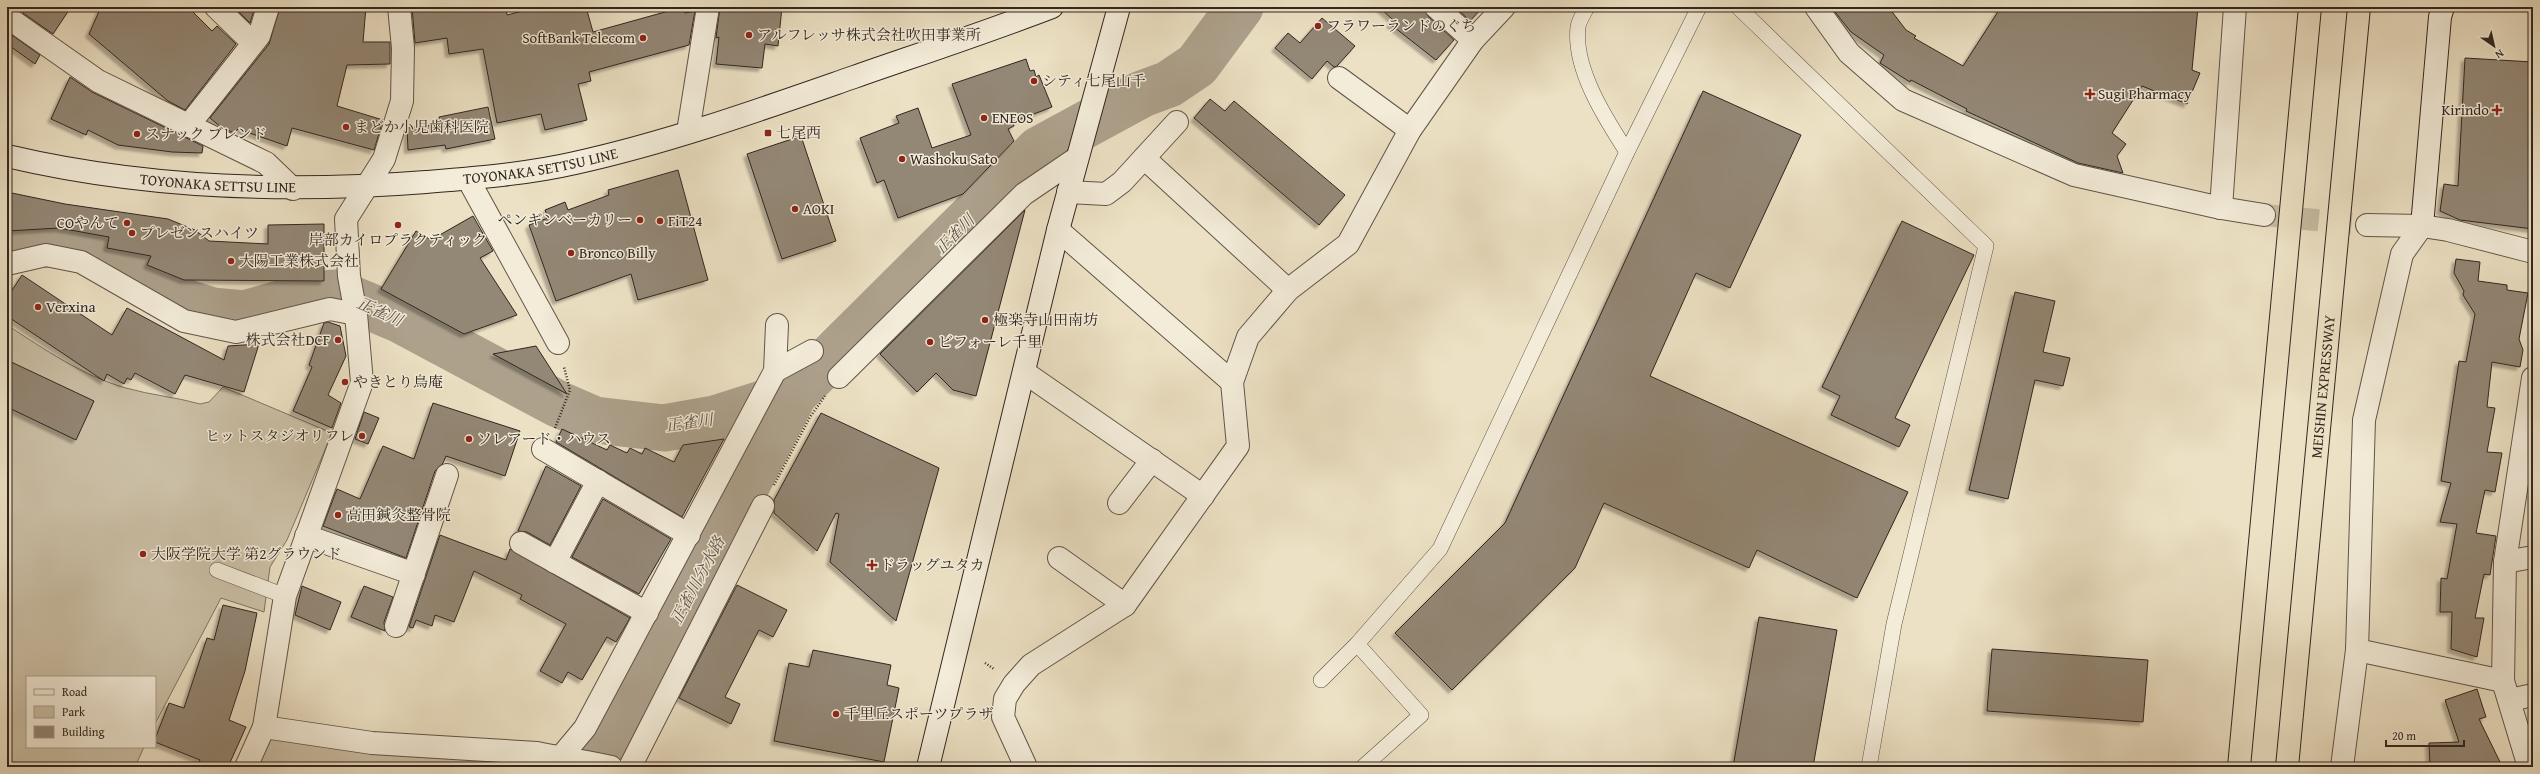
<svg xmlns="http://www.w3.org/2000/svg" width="2540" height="774" viewBox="0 0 2540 774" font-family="'Gentium Book Plus','Noto Serif JP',serif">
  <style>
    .green { fill: #ccc1a8; stroke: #7f7464 }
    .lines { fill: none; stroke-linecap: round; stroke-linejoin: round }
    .river { stroke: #ada18c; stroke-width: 47 }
    .building { fill: #938775; stroke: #322620; filter: url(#shadow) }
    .street-tunnel { stroke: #c7bca3; stroke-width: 22; stroke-dasharray: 22 11; stroke-linecap: butt }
    .lane-casing { stroke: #605549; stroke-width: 16 }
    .street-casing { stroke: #605549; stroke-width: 24 }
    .secondary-casing { stroke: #322620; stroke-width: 24 }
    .highway-casing { stroke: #322620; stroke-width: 24 }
    .path { stroke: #322620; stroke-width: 2.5; stroke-dasharray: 1 2; stroke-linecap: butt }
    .lane { stroke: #f3ecd9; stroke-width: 15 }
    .street { stroke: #f3ecd9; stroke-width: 22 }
    .secondary { stroke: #f3ecd9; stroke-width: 22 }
    .highway { stroke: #ece1c4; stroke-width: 22 }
    .poi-dot { fill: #8f2418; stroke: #f3ecd9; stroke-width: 1.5 }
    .labels { text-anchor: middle; stroke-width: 3; stroke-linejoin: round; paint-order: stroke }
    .poi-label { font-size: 15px; fill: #322620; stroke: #f3ecd9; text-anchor: start }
    .street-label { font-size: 15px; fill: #322620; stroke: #f3ecd9 }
    .water-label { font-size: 16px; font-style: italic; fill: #5d5146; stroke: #f3ecd9 }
  </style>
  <defs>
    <filter id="shadow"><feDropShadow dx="-3.5" dy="3.5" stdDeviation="1" flood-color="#0004"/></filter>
  </defs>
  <rect width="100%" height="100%" fill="#ece1c4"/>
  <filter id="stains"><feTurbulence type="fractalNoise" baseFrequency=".005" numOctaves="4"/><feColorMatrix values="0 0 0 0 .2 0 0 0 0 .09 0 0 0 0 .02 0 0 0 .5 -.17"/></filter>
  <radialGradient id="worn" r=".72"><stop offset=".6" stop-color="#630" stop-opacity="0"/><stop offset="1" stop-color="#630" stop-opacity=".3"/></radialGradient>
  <g class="green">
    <path d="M7,325C44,349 83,376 126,388C150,395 176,397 200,404L209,402L223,387L332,433L287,540L270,567L264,612L221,598L155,724V677H27V747H144L135,767H7Z"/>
    <path d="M266,738L521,762L525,767H253Z"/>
  </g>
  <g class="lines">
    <g class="river">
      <path d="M7,249L31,245L68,243L111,257L187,303L212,311L244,314L311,295L337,293L399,319L558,404L595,420L664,428L715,419L794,394L1039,150L1142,94L1169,84L1197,65L1240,7"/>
      <path d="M599,767L794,394"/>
    </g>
  </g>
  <g class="building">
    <path d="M28,7H71L53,34L23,13Z"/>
    <path d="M101,7H188L212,31L217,26L236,44L185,110L168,101L89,34Z"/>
    <path d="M236,7H255L250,23L235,8Z"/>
    <path d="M280,7H366L363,42H390V64L347,65L337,106L383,120L374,150L292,128L287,146L238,129L234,133L221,127L210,118L269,44Z"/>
    <path d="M412,7H506L507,15L538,7H586L593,32L683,7L685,13L695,11L689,45L589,72L591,81L578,84L587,120L545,130L541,114L497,123L483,49L449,54L447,38L415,43Z"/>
    <path d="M720,7H782L778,46L765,44L762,68L716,64L719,37L716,38Z"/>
    <path d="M1379,7H1424L1428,16L1454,40L1436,60L1390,24L1393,20Z"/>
    <path d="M1455,7H1483L1470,21Z"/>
    <path d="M1831,7H1885L1893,13L1906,30L1916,36L1914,38L1963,66L2001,7H2198L2192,70L2200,73L2187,104L2142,86L2112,133L2126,144L2117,156L2123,173L2078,163L1966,111L1967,109L1911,80L1910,82L1880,63L1884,55L1851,32Z"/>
    <path d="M1322,18L1355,46L1337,66L1334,67L1327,61L1312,79L1275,48L1288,33L1300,43Z"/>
    <path d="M9,33L40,55L35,64L7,44Z"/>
    <path d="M2465,58L2533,62V229L2460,220L2440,211L2444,184L2458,186Z"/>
    <path d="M1026,59L1030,71L1034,70L1036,77L1039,75L1052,107L1013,122L1014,126L1008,129L1014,141L963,194L898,218L884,180L877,183L860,138L899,123L896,116L918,108L932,148L971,135L952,84Z"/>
    <path d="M70,77L92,92L203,146L202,153L172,152L118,145L88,130L86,135L51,119Z"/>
    <path d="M1703,91L1801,135L1730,288L1696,273L1650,376L1908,492L1857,598L1757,550L1749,568L1604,503L1575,568L1452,690L1395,633L1505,523Z"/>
    <path d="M1210,99L1225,111L1234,101L1345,195L1319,225L1194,118Z"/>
    <path d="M488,107L495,139L446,149L445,145L408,150L407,128L440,124L439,117Z"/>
    <path d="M801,136L836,241L782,259L747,154Z"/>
    <path d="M678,170L708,280L638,300L631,274L556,301L529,225L548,218L545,210L565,202L568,210L609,195L608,190Z"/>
    <path d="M7,192L65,204L168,219L195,230L209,241L268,244V225L324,224V281L184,280L147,265L151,256L107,248L109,237L59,228L7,231Z"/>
    <path d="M1025,210L976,396L953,390L936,373L917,392L880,354Z"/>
    <path d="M473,216L493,251L480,258L517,315L464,334L381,289L416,231L431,240Z"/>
    <path d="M1902,221L1974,255L1895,418L1910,425L1899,447L1831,415L1840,396L1822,387Z"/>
    <path d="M2456,259L2480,262L2478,281L2507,285V290L2528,293L2519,339L2523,350L2520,367L2492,362L2487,407L2495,408L2487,452L2502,453L2495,492L2485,490L2476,533L2496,536L2490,575L2484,574L2475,618H2484L2477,657L2451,649L2452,612H2440L2441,578L2447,579L2457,524L2440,522L2451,483L2441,481L2459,361L2466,362L2475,314L2463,295L2464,291L2454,273Z"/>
    <path d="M22,275L112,335L127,308L224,360L228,346L259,344L244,392L185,375L175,394L135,373L131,380L127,378L124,384L107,374L104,381L7,316V298Z"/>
    <path d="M2015,292L2055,301L2043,352L2070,358L2063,386L2035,380L2008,499L1969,490Z"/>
    <path d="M328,322L340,326L346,356L328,395L341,403L332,428L293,411L312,367L309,365L324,323Z"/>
    <path d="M536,346L567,394L493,354Z"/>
    <path d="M7,360L94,401L76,440L7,407Z"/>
    <path d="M433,403L520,431L505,476L446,456L443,463L435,471L406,558L323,526L337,489L360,499L383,446L414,459Z"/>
    <path d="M364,412L379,418L368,444L355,439Z"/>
    <path d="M821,413L939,468L896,621L830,562L839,514L836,513L817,551L774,513V500Z"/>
    <path d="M562,429L607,450L610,445L627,453L630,448L642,454L645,448L674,462L683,445L724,439L682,517L556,442Z"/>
    <path d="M546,466L581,486L550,545L527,532L518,531Z"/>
    <path d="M603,499L671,539L639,594L572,557Z"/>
    <path d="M440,535L506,560L510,549L630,618L616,642L607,637L582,680L568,672L562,683L540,671L566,624L520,599L522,595L474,571L454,622L435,615L432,626L416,620L413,628L409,627Z"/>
    <path d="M737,585L787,610L773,637L759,630L725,697L740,704L731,724L679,698Z"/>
    <path d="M302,586L341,602L330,630L295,615Z"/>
    <path d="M364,586L393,597L384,622L385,631L351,617Z"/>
    <path d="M223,605L257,613L245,671L229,720L246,727L228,767H210L199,762L200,760L155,742V739L169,703L184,708L207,638L214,640Z"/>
    <path d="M1759,617L1837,630L1813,767H1733Z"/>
    <path d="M1992,649L2148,660L2143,722L1987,711Z"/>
    <path d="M813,650L891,665L887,685L899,688L884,762L774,741L789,663L809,667Z"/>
    <path d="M2477,689L2486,717L2479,719L2500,762L2483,767H2430L2429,743L2459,742L2445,700Z"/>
  </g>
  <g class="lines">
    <path class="street-tunnel" d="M2264,215L2367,225"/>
    <defs>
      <g id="lane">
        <path d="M1587,7C1584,13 1579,20 1578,27C1573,68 1605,118 1627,152"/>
        <path d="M1738,7L1986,246L1894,624L1869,767"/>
        <path d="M217,570L285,596"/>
        <path d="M1357,644L1421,715L1363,767"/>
        <path d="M1321,680L1357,644L1440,549L1627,152L1699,7"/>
      </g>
      <g id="street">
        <path d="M216,7L253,43"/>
        <path d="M1436,7L1473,40"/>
        <path d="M1816,7L1849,53L1903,100L2074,175L2221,208L2264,215"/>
        <path d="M7,17L98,81L266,163L293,189"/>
        <path d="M1339,78L1410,130"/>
        <path d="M188,126L259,36L268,7"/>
        <path d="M688,132L708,7"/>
        <path d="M1144,158L1288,290"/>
        <path d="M468,179L558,343"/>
        <path d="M1068,192L1106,194L1122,182L1177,122"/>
        <path d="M2221,208L2235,7"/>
        <path d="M2367,225L2422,226L2448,230L2533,252"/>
        <path d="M1058,230L1232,382"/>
        <path d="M7,264L46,255L81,262L184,321L236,332L330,309L356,314"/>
        <path d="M775,371L812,351"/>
        <path d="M1024,372L1203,496"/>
        <path d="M839,377L1024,194L1077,158"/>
        <path d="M543,449L689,535"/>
        <path d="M1119,503L1152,460"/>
        <path d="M306,536L414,574"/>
        <path d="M521,543L647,613"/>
        <path d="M1059,558L1125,605"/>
        <path d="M555,562L598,481"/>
        <path d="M2505,562L2533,557"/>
        <path d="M396,626L447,475"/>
        <path d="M2357,650L2503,681"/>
        <path d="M2510,700L2533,695"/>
        <path d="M264,727L372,743L537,753C562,759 587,761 611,767"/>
        <path d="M560,758L585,728L775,371L777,325"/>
        <path d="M246,767L264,727L285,596L362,382L356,314L349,276L346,219L384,159L402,101L403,48L399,7"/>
        <path d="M630,767L763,506"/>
        <path d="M1026,767L1003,717L1005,699L1014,684L1031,665L1125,605L1238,446L1232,382L1248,337L1288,290L1348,244L1410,130L1473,40L1504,7"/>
        <path d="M2342,767L2357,650L2364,420L2402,254L2422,226"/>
        <path d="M2529,767L2503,681L2505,562L2533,378"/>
      </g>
      <g id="secondary">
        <path id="s1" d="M7,156C143,188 286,193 426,182C475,178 527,174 575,163C670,142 762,109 854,77C920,54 987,32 1052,7"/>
        <path d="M2422,226L2440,17L2443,7"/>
        <path d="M928,767L1058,230L1119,7"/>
      </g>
      <g id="highway">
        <path d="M2239,767L2310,7"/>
        <path id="s2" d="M2287,767L2359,7"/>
      </g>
    </defs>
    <use href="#lane" class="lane-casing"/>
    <use href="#street" class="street-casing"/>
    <use href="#secondary" class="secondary-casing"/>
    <use href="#highway" class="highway-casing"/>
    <g class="path">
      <path d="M555,428L570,390L564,367"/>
      <path d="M774,485L810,417L825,396"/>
      <path d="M985,663L994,669"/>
    </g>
    <use href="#lane" class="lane"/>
    <use href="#street" class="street"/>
    <use href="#secondary" class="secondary"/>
    <use href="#highway" class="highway"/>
  </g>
  <g class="poi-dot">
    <circle cx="1318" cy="26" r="4"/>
    <circle cx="749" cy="35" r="4"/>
    <circle cx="643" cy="38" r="4"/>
    <circle cx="1034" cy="81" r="4"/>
    <path d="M2088 88h4v4h4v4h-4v4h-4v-4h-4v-4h4z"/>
    <path d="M2495 104h4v4h4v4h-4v4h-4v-4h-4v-4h4z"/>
    <circle cx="984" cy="118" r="4"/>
    <circle cx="346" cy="127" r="4"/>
    <rect x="764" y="129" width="8" height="8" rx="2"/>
    <circle cx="137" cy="134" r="4"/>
    <circle cx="902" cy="159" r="4"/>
    <circle cx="795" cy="209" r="4"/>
    <circle cx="640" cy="220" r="4"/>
    <circle cx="660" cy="221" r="4"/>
    <circle cx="127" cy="223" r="4"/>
    <circle cx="398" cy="225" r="4"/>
    <circle cx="132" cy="233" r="4"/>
    <circle cx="571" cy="253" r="4"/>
    <circle cx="231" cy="261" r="4"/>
    <circle cx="38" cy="307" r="4"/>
    <circle cx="985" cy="320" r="4"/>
    <circle cx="338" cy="340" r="4"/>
    <circle cx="930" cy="342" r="4"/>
    <circle cx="345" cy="382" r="4"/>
    <circle cx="362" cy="436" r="4"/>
    <circle cx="469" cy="439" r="4"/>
    <circle cx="338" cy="515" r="4"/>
    <circle cx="143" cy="554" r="4"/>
    <path d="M870 559h4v4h4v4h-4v4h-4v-4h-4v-4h4z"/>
    <circle cx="836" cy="714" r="4"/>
  </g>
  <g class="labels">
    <g class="poi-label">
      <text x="1326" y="31">フラワーランドのぐち</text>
      <text x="757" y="40">アルフレッサ株式会社吹田事業所</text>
      <text x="635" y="43" text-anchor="end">SoftBank Telecom</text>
      <text x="1042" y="86">シティ七尾山千</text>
      <text x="2098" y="99">Sugi Pharmacy</text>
      <text x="2489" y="115" text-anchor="end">Kirindo</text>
      <text x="992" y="123">ENEOS</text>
      <text x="354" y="132">まどか小児歯科医院</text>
      <text x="776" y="138">七尾西</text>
      <text x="145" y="139">スナック ブレンド</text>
      <text x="910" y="164">Washoku Sato</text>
      <text x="803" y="214">AOKI</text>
      <text x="632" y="225" text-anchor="end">ペンギンベーカリー</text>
      <text x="668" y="226">FiT24</text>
      <text x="119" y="228" text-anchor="end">COやんて</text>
      <text x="140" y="238">プレゼンスハイツ</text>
      <text x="398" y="245" text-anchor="middle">岸部カイロプラクティック</text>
      <text x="579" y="258">Bronco Billy</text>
      <text x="239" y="266">大陽工業株式会社</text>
      <text x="46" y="312">Verxina</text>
      <text x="993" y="325">極楽寺山田南坊</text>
      <text x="330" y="345" text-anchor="end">株式会社DCF</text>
      <text x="938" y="347">ビフォーレ千里</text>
      <text x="353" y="387">やきとり鳥庵</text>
      <text x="354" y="441" text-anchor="end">ヒットスタジオリフレ</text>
      <text x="477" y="444">ソレアード・ハウス</text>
      <text x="346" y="520">高田鍼灸整骨院</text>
      <text x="151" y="559">大阪学院大学 第2グラウンド</text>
      <text x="880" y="570">ドラッグユタカ</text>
      <text x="844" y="719">千里丘スポーツプラザ</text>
    </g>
    <g class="street-label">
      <text dy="5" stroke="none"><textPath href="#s1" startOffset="537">TOYONAKA SETTSU LINE</textPath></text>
      <text dy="5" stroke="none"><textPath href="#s1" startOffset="213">TOYONAKA SETTSU LINE</textPath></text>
      <text dy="5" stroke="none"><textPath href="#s2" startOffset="382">MEISHIN EXPRESSWAY</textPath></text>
    </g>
    <g class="water-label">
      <text transform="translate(954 234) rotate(-45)" y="6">正雀川</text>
      <text transform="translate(380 311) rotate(24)" y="6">正雀川</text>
      <text transform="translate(689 422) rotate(-8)" y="6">正雀川</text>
      <text transform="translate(697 580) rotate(-62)" y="6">正雀川分水路</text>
    </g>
  </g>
  <rect width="2540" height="774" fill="none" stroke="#ece1c4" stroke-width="24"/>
  <rect x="8" y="8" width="2524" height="758" fill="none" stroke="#322620" stroke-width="2"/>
  <rect x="12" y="12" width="2516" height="750" fill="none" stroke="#322620"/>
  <rect x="26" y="676" width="130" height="72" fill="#f3ecd9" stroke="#a69d8f"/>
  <rect x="34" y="689" width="20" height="6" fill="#f3ecd9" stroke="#a69d8f"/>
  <text x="62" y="696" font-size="12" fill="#322620">Road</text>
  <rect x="34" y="706" width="20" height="12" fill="#ccc1a8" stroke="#a69d8f"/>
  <text x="62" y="716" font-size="12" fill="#322620">Park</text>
  <rect x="34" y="726" width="20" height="12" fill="#938775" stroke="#a69d8f"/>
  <text x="62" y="736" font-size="12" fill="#322620">Building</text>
  <g transform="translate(2494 46) rotate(146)" stroke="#f3ecd9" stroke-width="3" paint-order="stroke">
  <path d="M0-3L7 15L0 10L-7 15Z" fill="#322620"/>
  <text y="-6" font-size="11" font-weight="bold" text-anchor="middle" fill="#322620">N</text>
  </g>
  <path d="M2386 740v6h78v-6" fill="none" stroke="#322620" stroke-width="2"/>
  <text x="2392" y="740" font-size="12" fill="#322620" stroke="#f3ecd9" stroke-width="3" paint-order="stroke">20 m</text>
  <rect width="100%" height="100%" filter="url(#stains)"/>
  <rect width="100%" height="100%" fill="url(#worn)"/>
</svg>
